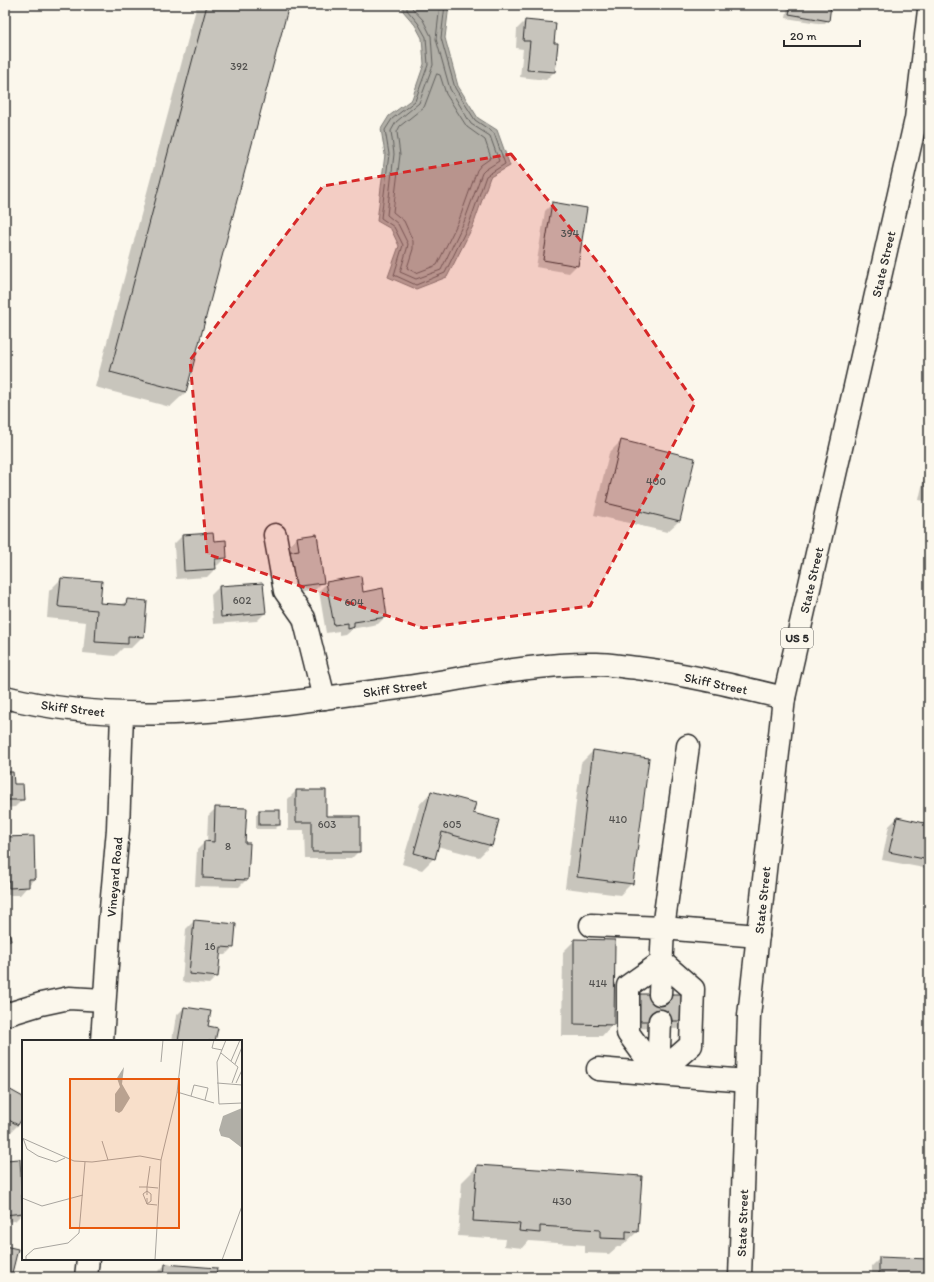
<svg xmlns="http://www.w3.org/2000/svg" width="934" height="1282" viewBox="0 0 934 1282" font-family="Itim,sans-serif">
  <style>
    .water { fill: #b1afa7; stroke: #7b7a75 }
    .shadow { fill: #0003 }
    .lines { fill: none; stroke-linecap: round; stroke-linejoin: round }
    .shore { stroke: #61605d; stroke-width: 1 }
    .building { fill: #c7c4bc; stroke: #2b2b2b }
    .minor-casing { stroke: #2b2b2b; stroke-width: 25 }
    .major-casing { stroke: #2b2b2b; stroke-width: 25 }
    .minor { stroke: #fbf7ec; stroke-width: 22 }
    .major { stroke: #fbf7ec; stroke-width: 22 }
    .marked { fill: #d62828; fill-opacity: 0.2; stroke: #d62828; stroke-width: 3; stroke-dasharray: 8 5; stroke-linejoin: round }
    .labels { text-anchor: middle; stroke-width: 3.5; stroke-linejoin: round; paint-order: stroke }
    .number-label { font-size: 11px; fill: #52514f }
    .shield { fill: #fbf7ec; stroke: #696865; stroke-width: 1 }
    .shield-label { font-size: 12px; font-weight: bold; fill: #2b2b2b }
    .street-label { font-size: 13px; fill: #2b2b2b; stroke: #fbf7ec }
    .inset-road { fill: none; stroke: #a8a59f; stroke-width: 1 }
    .view { fill: #e8590c; fill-opacity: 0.15; stroke: #e8590c; stroke-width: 2 }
    .inset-edge { fill: none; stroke: #2b2b2b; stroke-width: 2 }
  </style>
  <rect width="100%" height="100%" fill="#fbf7ec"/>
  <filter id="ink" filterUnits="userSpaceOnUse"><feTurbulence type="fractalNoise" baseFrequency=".025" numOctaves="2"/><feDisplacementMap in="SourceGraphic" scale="8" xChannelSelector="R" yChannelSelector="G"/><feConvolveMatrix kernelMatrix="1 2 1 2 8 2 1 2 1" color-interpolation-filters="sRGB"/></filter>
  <g filter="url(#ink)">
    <path class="water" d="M403,5H449L445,38L458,86L478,118L497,130L510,166L490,177L473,226L447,277L416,289L388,277L399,246L391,229L377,221L385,154L381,129L389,116L412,99L424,64L422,38L415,25L403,11Z"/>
    <g class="shadow">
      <path d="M197,5H288L186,392L170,407L95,387Z"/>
      <path d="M788,5H830L828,20L824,24L786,18Z"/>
      <path d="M525,21L553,44H557L554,72L546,80L520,77L523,49L516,48L517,29Z"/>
      <path d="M553,203L577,265L569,273L536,267L545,211Z"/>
      <path d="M621,441L679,521L667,532L594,515L609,453Z"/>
      <path d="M929,454V502L919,500Z"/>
      <path d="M182,536L213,542L226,557L218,565L215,566V569L207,577L176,579L174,544Z"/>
      <path d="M297,538L323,582L315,590L283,595L290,552L289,546Z"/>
      <path d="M61,579L99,604L121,606L127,600L143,636L131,648H123L115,656L83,653L86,622L47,618L49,591Z"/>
      <path d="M327,583L363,593L386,616L378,624L351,629L345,634L339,635V631L326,633L319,591Z"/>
      <path d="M219,587L265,613L257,621L213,624L211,595Z"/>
      <path d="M593,751L632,883L620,895L565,888L581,763Z"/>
      <path d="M5,773L23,799L15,807L5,808Z"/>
      <path d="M296,791L325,817L359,851L351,859H305L304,830H288V799Z"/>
      <path d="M431,792L472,813L491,845L479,857L437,846L434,858L422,870L402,864L420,804Z"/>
      <path d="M216,808L244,844L247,879L239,887L195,886L197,850L205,842H207L208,816Z"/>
      <path d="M260,811L279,825L275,829H256V815Z"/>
      <path d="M897,818L929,825V869L882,860L889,826Z"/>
      <path d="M5,838L34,879L20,895H5Z"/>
      <path d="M5,919L10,941L5,946Z"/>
      <path d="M194,921L233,947L225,955H219L217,976L209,984L182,982L186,929Z"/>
      <path d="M575,940L613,1024L602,1036H562L563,952Z"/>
      <path d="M627,1003L686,1021L678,1029L627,1028Z"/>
      <path d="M184,1008L207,1027L214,1041H172L176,1016Z"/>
      <path d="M5,1088L23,1098V1115L18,1125L10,1133L5,1130Z"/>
      <path d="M19,1160L23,1213L15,1221L5,1222V1161Z"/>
      <path d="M478,1166L637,1232L621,1247H617L609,1254L585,1253V1245L529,1241L523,1248L504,1246L505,1239L458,1236L462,1182Z"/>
      <path d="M880,1258L929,1260V1277H872V1266Z"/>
      <path d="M165,1265L215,1277H157V1273Z"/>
    </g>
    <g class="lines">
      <g class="shore">
        <path d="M407,5V10L418,23L426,37L428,65L415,101L392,119L385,130L389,154L381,218L394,227L403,245L394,275L416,285L445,273L469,224L486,176L505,164L494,133L475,120L455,88L441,38L445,5"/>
        <path d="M412,5V8L423,20L431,36L433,65L419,103L396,122L391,131L394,154L387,215L398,224L408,244L407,249L400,272L416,279L441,270L464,222L482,173L485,170L499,161L490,136L471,124L450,89L436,39L440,5"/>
        <path d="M437,74L440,75L446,94L467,127L485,140L491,158L481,165L477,170L459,220L437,265L416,273L407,268L413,249V241L404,221L393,212L400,155L397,132L400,126L424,107Z"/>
      </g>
    </g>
    <g class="building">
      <path d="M207,5H289L186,392L110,372Z"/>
      <path d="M791,5H831L829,21L789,14Z"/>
      <path d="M525,20L556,23L554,43H558L555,72L527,70L530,41H523Z"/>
      <path d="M552,202L587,208L578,266L543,260Z"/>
      <path d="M621,440L695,458L680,521L606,503Z"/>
      <path d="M213,533L214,541L226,540L227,558L215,559L216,569L184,571L182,535Z"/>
      <path d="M317,534L324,583L291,587L286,552L299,550L297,537Z"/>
      <path d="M361,576L363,592L383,588L387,617L354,622V626L347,628V623L334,625L326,582Z"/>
      <path d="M61,578L102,581L100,603L126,605L127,599L147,601L144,637L128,636V644L95,642L97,610L60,607L58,606Z"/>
      <path d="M263,583L266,613L221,617L219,586Z"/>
      <path d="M593,750L649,758L633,884L577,877Z"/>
      <path d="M5,772H13L14,784H23L24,800H5Z"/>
      <path d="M296,790H326V816H360V852H312V822H296Z"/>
      <path d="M431,791L476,803L473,813L499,820L492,846L442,832L435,859L414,853Z"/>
      <path d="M215,807L247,808L245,843H250L248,880L203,878L204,841L214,842Z"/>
      <rect x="259" y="810" width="21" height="15"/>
      <path d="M897,817L929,824V860L889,852Z"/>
      <path d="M34,836L35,879H29V887L9,888V881H5V837Z"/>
      <path d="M5,915L11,941L5,942Z"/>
      <path d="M194,920L236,924L234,948L221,947L218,977L189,974Z"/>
      <path d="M574,939L615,940L614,1025L574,1024Z"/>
      <path d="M635,994H687V1021H634Z"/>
      <path d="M184,1007L211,1011L208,1026L218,1028L215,1041H178Z"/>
      <path d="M5,1087L23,1097V1117L18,1125L5,1118Z"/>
      <path d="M20,1159L23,1213L5,1215V1160Z"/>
      <path d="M477,1165L642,1176L638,1232L626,1231V1239L600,1238V1230L540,1226V1233L519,1231L520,1224L473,1221Z"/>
      <path d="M5,1246L18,1249L11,1277H5Z"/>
      <path d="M879,1257L929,1259V1277H879Z"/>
      <path d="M165,1264L217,1268L216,1277H164Z"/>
    </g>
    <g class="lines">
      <defs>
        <g id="minor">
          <path d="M275,535L285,591L304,618L324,698"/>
          <path d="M688,746L663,928L758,936"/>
          <path d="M591,925L663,928L660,994"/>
          <path d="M662,962L693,989L691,1045L658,1074L628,1033V986Z"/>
          <path d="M5,1015L41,1004L69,998L104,1000"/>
          <path d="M660,1021L658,1074L747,1081"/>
          <path d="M102,1041L110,920L118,829L122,714"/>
          <path d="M598,1069L658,1074"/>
          <path d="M86,1277L88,1259"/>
        </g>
        <g id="major">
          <path d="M5,697C110,724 217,713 323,698C359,693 396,689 433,683C487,674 542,663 597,664C610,664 624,667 637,668C686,674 735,686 784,698"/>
          <path d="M740,1277L749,1016L784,698L916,119L929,10"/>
        </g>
      </defs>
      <use href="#minor" class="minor-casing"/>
      <use href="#major" class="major-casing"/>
      <use href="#minor" class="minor"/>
      <use href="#major" class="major"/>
    </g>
  </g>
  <path class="marked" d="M511,154L604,270L695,403L590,606L423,628L207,554L190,360L323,186Z"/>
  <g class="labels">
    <g class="number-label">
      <text x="239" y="70">392</text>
      <text x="570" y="237">394</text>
      <text x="656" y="485">400</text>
      <text x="242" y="604">602</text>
      <text x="354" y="606">604</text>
      <text x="618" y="823">410</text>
      <text x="327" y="828">603</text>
      <text x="452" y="828">605</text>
      <text x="228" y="850">8</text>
      <text x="210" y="950">16</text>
      <text x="598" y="987">414</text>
      <text x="562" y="1205">430</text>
    </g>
    <rect class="shield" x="781" y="628" width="32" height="20" rx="3"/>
    <g class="shield-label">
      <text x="797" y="642">US 5</text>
    </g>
    <g class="street-label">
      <text transform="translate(883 264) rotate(-77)" y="5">State Street</text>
      <text transform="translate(811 580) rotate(-77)" y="5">State Street</text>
      <text transform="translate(716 683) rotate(12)" y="5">Skiff Street</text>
      <text transform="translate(395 688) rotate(-8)" y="5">Skiff Street</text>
      <text transform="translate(73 708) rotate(7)" y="5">Skiff Street</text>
      <text transform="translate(114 877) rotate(-85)" y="5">Vineyard Road</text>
      <text transform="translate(762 900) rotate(-84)" y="5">State Street</text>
      <text transform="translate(742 1223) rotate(-88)" y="5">State Street</text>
    </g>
  </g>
  <g transform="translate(22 1040)">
    <rect width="220" height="220" fill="#fbf7ec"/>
    <path d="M102,27L100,44L108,58L100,71L97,73L93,71V54L98,47L95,38ZM220,68V108L207,98L199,96L197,90L201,76Z" fill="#b1afa7"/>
    <path class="inset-road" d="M192,0L190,8L200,10M204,0L195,22L197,64L220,63M199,13L216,27L210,43M209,21L218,0M139,22L141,0M213,24L220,7M195,43L220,45M214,43L220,30M155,52L192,63M169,56L172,45L186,48L183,60M0,98L52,121L70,122L118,116L139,120M1,98L5,109L16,116L34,122L43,118M80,101L86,120M128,126L125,147L136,148M117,147H125V155M125,151L129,154V161L125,164L121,154ZM0,158L20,166L61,155M125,158V164L135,165M4,220V216L12,209L46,203L57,193L63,122M133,220L139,120L155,53L161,0M200,220L220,166"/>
    <path class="view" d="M48,39H157V188H48Z"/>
    <rect width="220" height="220" class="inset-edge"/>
  </g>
  <rect width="934" height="1282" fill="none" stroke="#fbf7ec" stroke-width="20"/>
  <rect x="10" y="10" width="914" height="1262" fill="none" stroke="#2b2b2b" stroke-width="1.5" filter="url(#ink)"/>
  <path d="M784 40v6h76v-6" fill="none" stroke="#2b2b2b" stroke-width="2"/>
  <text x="790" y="40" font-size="12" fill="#2b2b2b" stroke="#fbf7ec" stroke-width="3" paint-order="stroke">20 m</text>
</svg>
